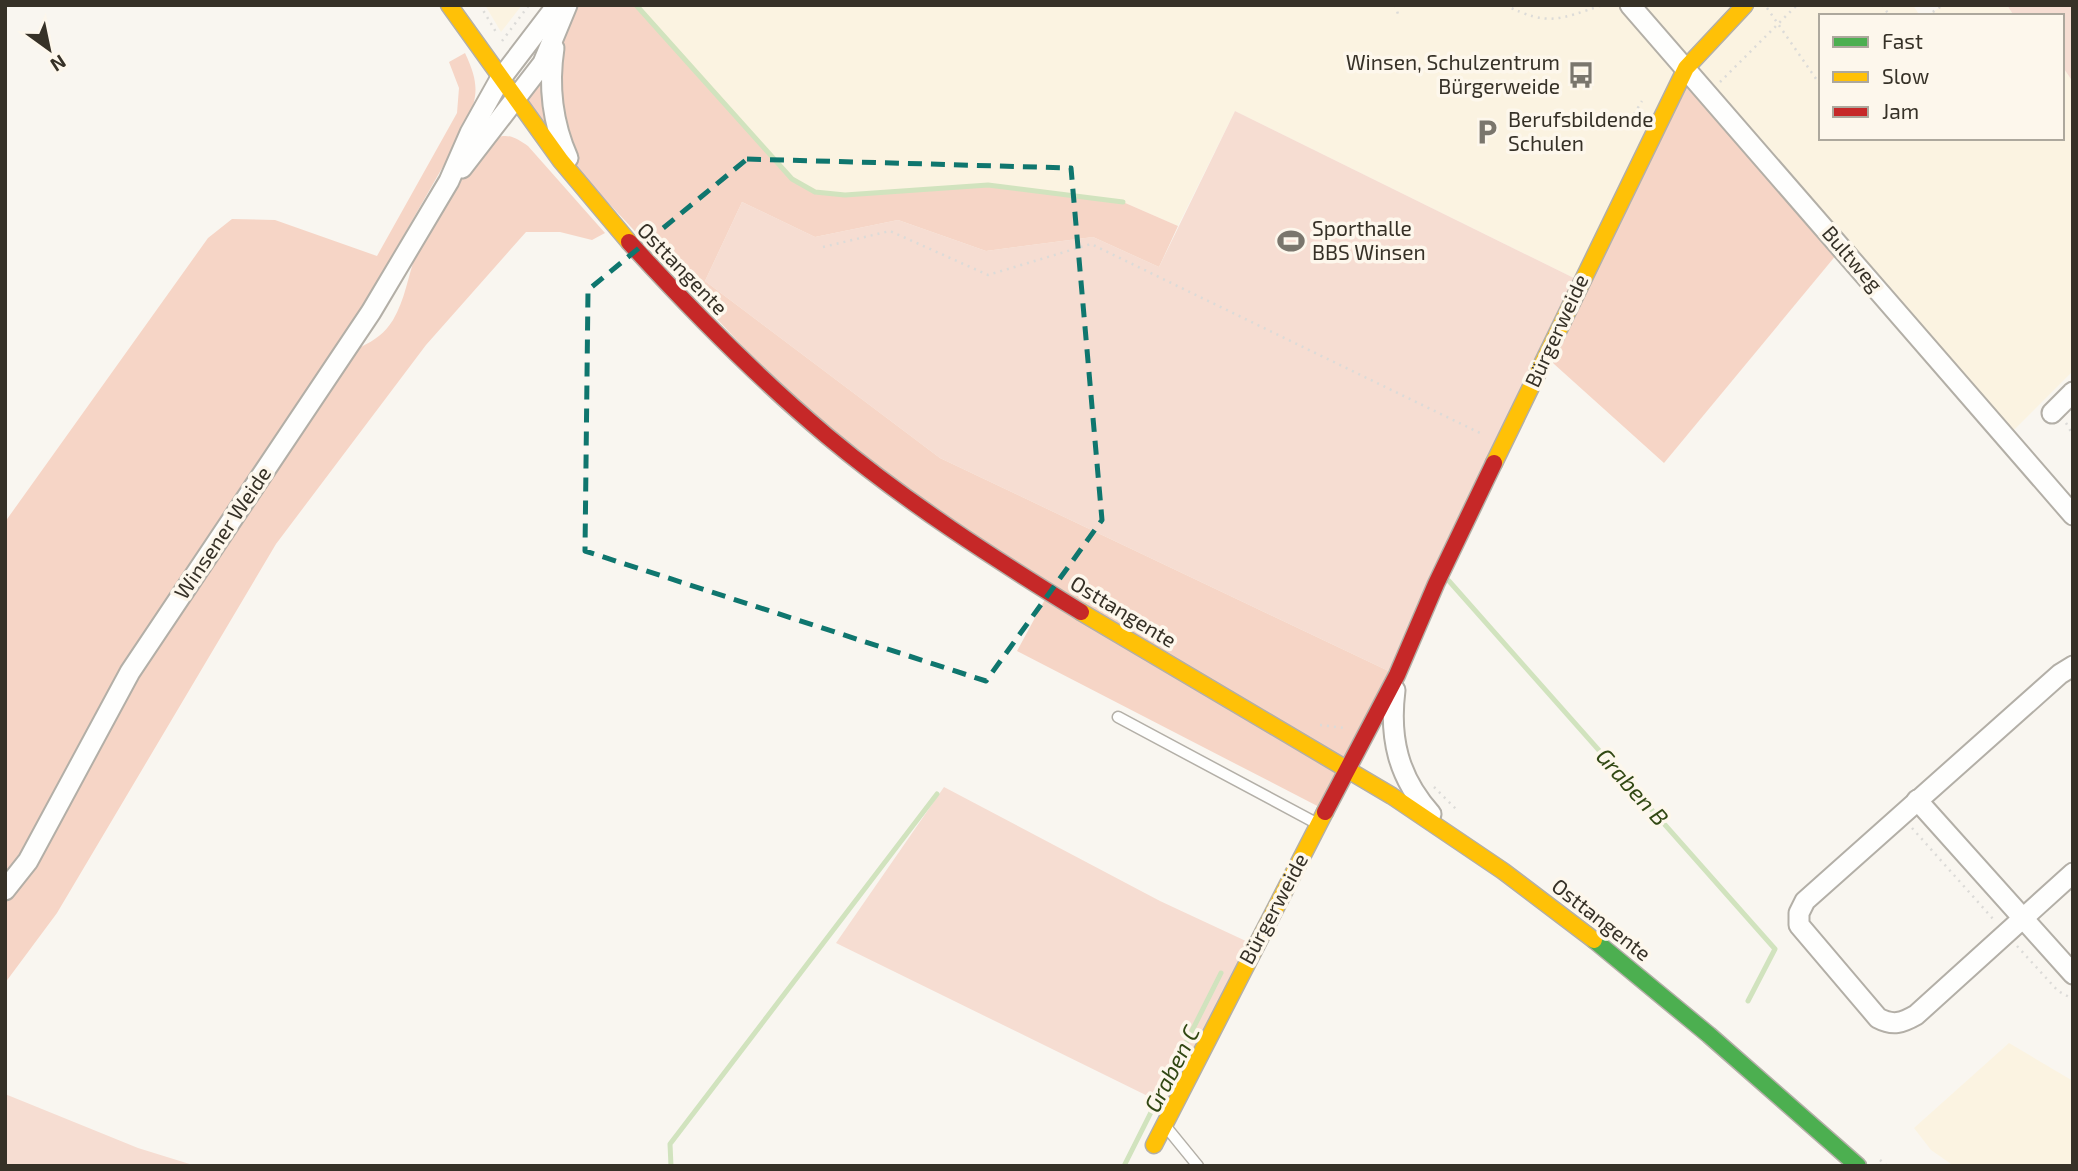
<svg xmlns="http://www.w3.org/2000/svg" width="2078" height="1171" viewBox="0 0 2078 1171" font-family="'Exo 2',sans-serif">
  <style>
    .built { fill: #fbf3e1 }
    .green { fill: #f6ddd2 }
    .forest { fill: #f6d5c6 }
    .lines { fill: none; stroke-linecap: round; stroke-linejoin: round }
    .stream { stroke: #d1e3be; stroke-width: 5 }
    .lane-casing { stroke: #b3afa7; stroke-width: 13 }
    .street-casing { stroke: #b3afa7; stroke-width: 23 }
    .fast-casing { stroke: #b3afa7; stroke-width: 19 }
    .slow-casing { stroke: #b3afa7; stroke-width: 19 }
    .jam-casing { stroke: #b3afa7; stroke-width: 19 }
    .path { stroke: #dcdbd8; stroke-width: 2.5; stroke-dasharray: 2 5; stroke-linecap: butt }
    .lane { stroke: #fefefd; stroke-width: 10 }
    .street { stroke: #fefefd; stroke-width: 19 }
    .fast { stroke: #4caf50; stroke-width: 16 }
    .slow { stroke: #ffc107; stroke-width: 16 }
    .jam { stroke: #c62828; stroke-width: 16 }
    .marked { fill: none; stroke: #0f766e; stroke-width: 5; stroke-dasharray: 14 9; stroke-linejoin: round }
    .labels { text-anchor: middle; stroke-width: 7; stroke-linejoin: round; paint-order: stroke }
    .poi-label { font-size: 21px; fill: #363127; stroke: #fdf7ec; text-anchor: start }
    .street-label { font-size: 21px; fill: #363127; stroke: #fdf7ec }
    .water-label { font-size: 23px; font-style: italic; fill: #314813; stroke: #fdf7ec }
  </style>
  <rect width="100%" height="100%" fill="#f9f6f0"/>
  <g class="built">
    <path d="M485,5H522L501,32Z"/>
    <path d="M636,5H1913L1920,16H1821V138H2062V66L2073,82V371L2007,437L1842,248L1580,281L1235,111L1178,226L1123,202L988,185L845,195L815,192L792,179Z"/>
    <path d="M1943,5H2007L2014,16H1927Z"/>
    <path d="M2009,1043L2073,1081V1166H1954L1931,1150L1914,1128Z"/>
  </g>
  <g class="green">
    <path d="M2007,5H2073V82L2062,66V16H2014Z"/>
    <path d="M1235,111L1580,281L1397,675L940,458L705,281L742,202L815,237L898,220L986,251L1093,237L1159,267Z"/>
    <path d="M944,787L1160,901L1248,942L1166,1105L836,943Z"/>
    <path d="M5,1094L138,1148L196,1166H5Z"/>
  </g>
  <g class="forest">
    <path d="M567,5H636L792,179L815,192L845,195L988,185L1123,202L1178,226L1159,267L1093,237L986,251L898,220L815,237L742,202L705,281L940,458L1397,675L1327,811L1017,651L1049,592L833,443L514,102Z"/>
    <path d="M465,53C480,85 478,96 465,128L345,338L361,347C375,340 385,333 393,320C405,300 408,276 416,254C427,228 475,139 503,136C513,135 520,141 528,146L605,233L592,240L560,232H526L426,345L276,544L57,913L5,983V522L208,238L232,219L275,220L377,256L457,113L459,88L449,62Z"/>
    <path d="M1686,68L1842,248L1664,463L1544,355Z"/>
  </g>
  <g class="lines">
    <g class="stream">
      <path d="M636,5L792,179L815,192L845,195L988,185L1123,202"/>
      <path d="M1449,581L1775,949L1748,1001"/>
      <path d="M671,1166L670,1144L937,794"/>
      <path d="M1124,1166L1221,973"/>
    </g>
    <defs>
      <g id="lane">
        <path d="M1118,717L1316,823"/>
        <path d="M1167,1128L1198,1166"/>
      </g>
      <g id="street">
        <path d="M1630,5L2073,515"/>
        <path d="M554,48C548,87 552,122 568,158"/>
        <path d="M462,168L543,63L567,5"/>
        <path d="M2052,413L2073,392"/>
        <path d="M2073,666L2060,674L1805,901L1799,913V925L1878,1018C1893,1026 1902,1023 1916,1015L2073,873"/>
        <path d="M1395,690C1389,738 1398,777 1431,814"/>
        <path d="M1917,800L2073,974"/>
        <path d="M5,890L28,861L130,672L371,312L449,181L470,133L499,81L557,5"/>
      </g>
      <path id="fast" d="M1594,940L1709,1035L1858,1166"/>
      <g id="slow">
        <path d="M449,5L561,161L629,242"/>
        <path d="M1494,463L1686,68L1745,5"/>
        <path d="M1081,612L1392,796L1503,871L1594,940"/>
        <path d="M1154,1145L1325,812"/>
      </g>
      <g id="jam">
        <path d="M629,242C691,310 756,376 827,436C906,502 993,558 1081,612"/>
        <path d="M1325,812L1397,675L1436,584L1494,463"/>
      </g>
    </defs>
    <use href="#lane" class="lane-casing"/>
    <use href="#street" class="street-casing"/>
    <use href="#fast" class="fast-casing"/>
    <use href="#slow" class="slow-casing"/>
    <use href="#jam" class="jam-casing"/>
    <g class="path">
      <path d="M480,5L496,32"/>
      <path d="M1395,5L1398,14"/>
      <path d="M1505,5C1549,27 1559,19 1603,5"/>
      <path d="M1882,5L1890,16"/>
      <path d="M1767,8L1821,86"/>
      <path d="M1927,16L1943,5"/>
      <path d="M502,41L529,5"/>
      <path d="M1720,82L1797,5"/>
      <path d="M1634,114L1642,101"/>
      <path d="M823,247L890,231L988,275L1091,244L1482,434"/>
      <path d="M2066,423L2073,435"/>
      <path d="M1320,725L1345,728"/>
      <path d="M1434,787L1457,810"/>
      <path d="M1912,828L1994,920"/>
      <path d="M2017,946L2058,991L2073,999"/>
      <path d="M1880,1160L1887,1166"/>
    </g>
    <use href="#lane" class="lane"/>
    <use href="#street" class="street"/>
    <use href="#fast" class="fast"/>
    <use href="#slow" class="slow"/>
    <use href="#jam" class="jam"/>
  </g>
  <path class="marked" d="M747,159L1071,168L1102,520L986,681L585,551L588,290Z"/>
  <defs>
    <symbol id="bus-bare" viewBox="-9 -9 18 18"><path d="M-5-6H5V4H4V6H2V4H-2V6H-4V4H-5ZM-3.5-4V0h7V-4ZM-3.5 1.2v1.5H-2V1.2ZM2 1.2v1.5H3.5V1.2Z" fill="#7a766d" stroke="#fdf7ec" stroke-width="2.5" paint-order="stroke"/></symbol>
    <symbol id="parking-bare" viewBox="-9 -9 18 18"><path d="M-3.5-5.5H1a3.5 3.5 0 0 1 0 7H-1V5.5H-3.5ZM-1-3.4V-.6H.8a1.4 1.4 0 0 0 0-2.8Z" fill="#7a766d" stroke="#fdf7ec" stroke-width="2.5" paint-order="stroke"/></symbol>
    <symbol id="stadium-bare" viewBox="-9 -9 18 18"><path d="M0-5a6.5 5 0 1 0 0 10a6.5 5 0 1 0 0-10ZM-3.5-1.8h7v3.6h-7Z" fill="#7a766d" stroke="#fdf7ec" stroke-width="2.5" paint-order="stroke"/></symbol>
  </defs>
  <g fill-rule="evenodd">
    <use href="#bus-bare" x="1562" y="56" width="38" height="38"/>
    <use href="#parking-bare" x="1468" y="113" width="38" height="38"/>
    <use href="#stadium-bare" x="1272" y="222" width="38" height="38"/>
  </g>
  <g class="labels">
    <g class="poi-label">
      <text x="1560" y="70" text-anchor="end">Winsen, Schulzentrum<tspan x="1560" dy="24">Bürgerweide</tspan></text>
      <text x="1508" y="127">Berufsbildende<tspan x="1508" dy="24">Schulen</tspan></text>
      <text x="1312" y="236">Sporthalle<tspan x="1312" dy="24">BBS Winsen</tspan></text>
    </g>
    <g class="street-label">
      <text transform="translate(1852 259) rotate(49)" y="7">Bultweg</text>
      <text transform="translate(682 269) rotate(46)" y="7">Osttangente</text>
      <text transform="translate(1557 331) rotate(-65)" y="7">Bürgerweide</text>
      <text transform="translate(223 533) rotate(-56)" y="7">Winsener Weide</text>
      <text transform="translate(1123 612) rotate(31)" y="7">Osttangente</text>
      <text transform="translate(1274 909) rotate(-62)" y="7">Bürgerweide</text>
      <text transform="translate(1601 920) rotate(38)" y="7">Osttangente</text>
    </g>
    <g class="water-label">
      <text transform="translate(1632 787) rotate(48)" y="8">Graben B</text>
      <text transform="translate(1172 1069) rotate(-63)" y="8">Graben C</text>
    </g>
  </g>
  <rect width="2078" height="1171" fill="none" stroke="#363127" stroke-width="14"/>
  <rect x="1819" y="14" width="245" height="126" fill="#fdf7ec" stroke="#ada89d" stroke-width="2"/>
  <rect x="1833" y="37" width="35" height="10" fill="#4caf50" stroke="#ada89d" stroke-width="2"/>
  <text x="1882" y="49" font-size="21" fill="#363127">Fast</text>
  <rect x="1833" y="72" width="35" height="10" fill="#ffc107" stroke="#ada89d" stroke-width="2"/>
  <text x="1882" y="84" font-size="21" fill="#363127">Slow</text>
  <rect x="1833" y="107" width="35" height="10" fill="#c62828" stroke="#ada89d" stroke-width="2"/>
  <text x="1882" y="119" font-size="21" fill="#363127">Jam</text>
  <g transform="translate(49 49) rotate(147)" stroke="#fdf7ec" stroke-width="5" paint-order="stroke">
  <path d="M0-5L12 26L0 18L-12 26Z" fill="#363127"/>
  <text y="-10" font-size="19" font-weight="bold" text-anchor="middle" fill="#363127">N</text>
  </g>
</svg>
